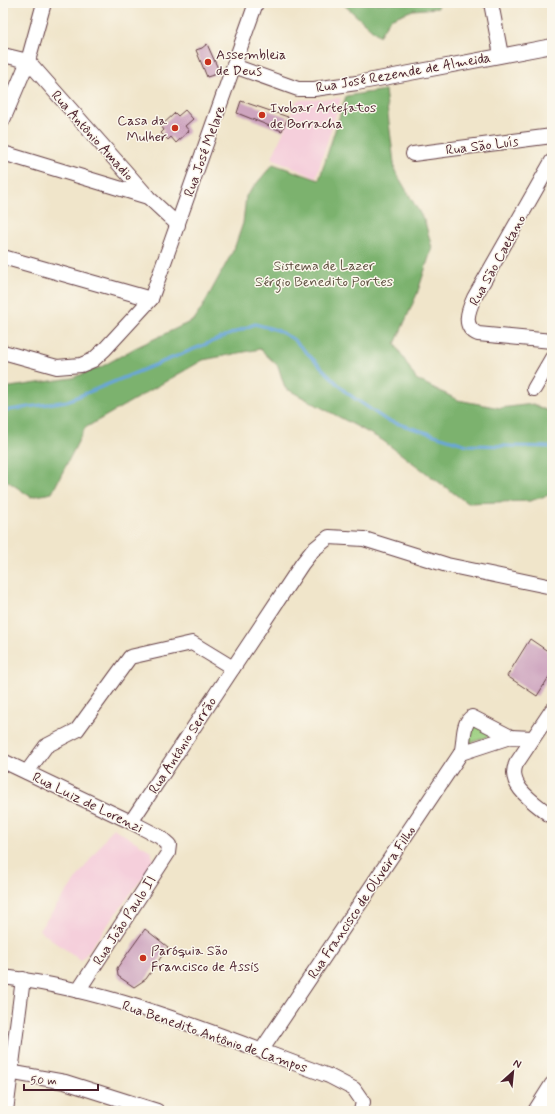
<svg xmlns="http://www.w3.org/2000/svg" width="555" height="1114" viewBox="0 0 555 1114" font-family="Mynerve,sans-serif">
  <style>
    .built { fill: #f5cfdb }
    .green { fill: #9bcf80; stroke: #727756 }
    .forest { fill: #7cb26e; stroke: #63684c }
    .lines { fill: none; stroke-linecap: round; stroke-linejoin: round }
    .stream { stroke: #69a6da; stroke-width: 3 }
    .building { fill: #cea5bf }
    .minor-casing { stroke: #633d43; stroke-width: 16 }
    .minor { stroke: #fff; stroke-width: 14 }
    .poi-dot { fill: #c8321e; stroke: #fbf7ec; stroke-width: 1.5 }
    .labels { text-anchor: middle; stroke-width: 3; stroke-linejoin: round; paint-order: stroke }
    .poi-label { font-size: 14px; fill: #4a1f2b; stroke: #fbf7ec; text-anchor: start }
    .street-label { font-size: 14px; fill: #4a1f2b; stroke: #fbf7ec }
    .park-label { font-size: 14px; fill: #625444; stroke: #fbf7ec }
  </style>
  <rect width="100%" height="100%" fill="#fbf7ec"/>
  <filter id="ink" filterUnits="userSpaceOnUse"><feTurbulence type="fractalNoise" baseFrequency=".025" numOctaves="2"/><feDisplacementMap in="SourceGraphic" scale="8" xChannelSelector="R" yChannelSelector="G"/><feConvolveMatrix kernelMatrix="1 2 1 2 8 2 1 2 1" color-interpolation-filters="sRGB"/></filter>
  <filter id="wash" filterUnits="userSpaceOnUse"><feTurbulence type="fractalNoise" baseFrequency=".012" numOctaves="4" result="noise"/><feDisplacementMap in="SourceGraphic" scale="16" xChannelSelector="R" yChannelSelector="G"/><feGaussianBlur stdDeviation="0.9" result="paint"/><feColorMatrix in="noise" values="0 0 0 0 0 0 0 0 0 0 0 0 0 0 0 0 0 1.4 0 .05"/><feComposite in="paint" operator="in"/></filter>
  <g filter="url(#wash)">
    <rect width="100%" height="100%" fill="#f0e5ca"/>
    <g class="built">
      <path d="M341,98L316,178L272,158L297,100Z"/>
      <path d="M113,828L151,851L154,862L81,961L39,930Z"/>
    </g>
    <path class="green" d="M471,720L498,733L467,744Z"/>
    <g class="forest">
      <path d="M342,3H437L438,8L413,10L390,19L379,36Z"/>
      <path d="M385,90L395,171L425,222L432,248L417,294L395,344L416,379L458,400L500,408L533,404L552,413V494L530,501L467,503L382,440L285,388L278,366L260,349L203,360L85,428L52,493L31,497L3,478V388L72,378L101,367L135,348L194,320L203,306L234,249L243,223L246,196L273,164L319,180L346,96Z"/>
    </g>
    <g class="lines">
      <path class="stream" d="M3,411L67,401L255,324L277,330L293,339L347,393L386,420L467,445L552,447"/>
    </g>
    <g id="blocks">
      <g class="building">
        <path d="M207,44L220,73L207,77L196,50L202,48Z"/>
        <path d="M241,101L288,117L282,131L237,113Z"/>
        <path d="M185,110L193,119L185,126L189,131L176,143L171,137L168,140L161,133L164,130L161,126L175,113L178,116Z"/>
        <path d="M530,639L552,654V672L537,696L507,676Z"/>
        <path d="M145,929L168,947L146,979L134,987L118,976L117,968Z"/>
      </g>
    </g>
  </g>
  <g filter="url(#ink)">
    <use href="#blocks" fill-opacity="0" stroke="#633d43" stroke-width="1"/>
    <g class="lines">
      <defs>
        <g id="minor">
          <path d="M491,3L501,55"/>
          <path d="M3,55L28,61L148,197L178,225"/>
          <path d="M234,66L298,89H314L357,83L552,46"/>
          <path d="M3,120L28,61L44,3"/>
          <path d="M3,153L148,197"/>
          <path d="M413,154L552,136"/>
          <path d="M552,161L474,298C468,311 462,327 478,334L552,341"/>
          <path d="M3,257L151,299"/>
          <path d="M3,352L57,367L81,365L93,360L105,349L151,299L256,3"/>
          <path d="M534,389L552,358"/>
          <path d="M552,710L516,764C506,787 537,804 552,817"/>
          <path d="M461,753C465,743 461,723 472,717L511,737"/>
          <path d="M3,761L131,822L160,837L169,845L168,853L78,991"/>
          <path d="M27,772L46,746L77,730L130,657L192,643L233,668"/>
          <path d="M131,822L302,564L313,550L329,537L364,539L447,565L552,587"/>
          <path d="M3,977C117,991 223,1037 329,1076L354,1089L363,1102L361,1111"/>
          <path d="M261,1051L461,753L510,737L533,738"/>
          <path d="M3,1071L65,1082L157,1111"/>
          <path d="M6,1111L23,979"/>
          <path d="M535,1111L552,1084"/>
        </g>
      </defs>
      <use href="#minor" class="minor-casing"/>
      <use href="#minor" class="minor"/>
    </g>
  </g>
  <g class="poi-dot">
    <circle cx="208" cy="62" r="4"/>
    <circle cx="262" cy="115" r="4"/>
    <circle cx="175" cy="128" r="4"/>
    <circle cx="143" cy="958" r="4"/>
  </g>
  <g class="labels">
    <g class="poi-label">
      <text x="216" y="59">Assembleia<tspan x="216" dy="16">de Deus</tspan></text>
      <text x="270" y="112">Ivobar Artefatos<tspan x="270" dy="16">de Borracha</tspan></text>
      <text x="167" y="125" text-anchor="end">Casa da<tspan x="167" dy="16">Mulher</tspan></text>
      <text x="151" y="955">Paróquia São<tspan x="151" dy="16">Francisco de Assis</tspan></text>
    </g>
    <g class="street-label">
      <text transform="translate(403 72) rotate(-10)" y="5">Rua José Rezende de Almeida</text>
      <text transform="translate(93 135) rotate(48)" y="5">Rua Antônio Amadio</text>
      <text transform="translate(482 145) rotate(-7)" y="5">Rua São Luís</text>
      <text transform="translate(204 151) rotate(-70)" y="5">Rua José Melare</text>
      <text transform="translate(497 260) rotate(-61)" y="5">Rua São Caetano</text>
      <text transform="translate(182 745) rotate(-57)" y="5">Rua Antônio Serrão</text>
      <text transform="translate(88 802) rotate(26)" y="5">Rua Luiz de Lorenzi</text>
      <text transform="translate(361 902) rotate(-56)" y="5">Rua Francisco de Oliveira Filho</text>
      <text transform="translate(124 920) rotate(-57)" y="5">Rua João Paulo II</text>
      <text transform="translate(215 1036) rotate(19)" y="5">Rua Benedito Antônio de Campos</text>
    </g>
    <g class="park-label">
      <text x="324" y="270">Sistema de Lazer<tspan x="324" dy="16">Sérgio Benedito Portes</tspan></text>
    </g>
  </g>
  <rect width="555" height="1114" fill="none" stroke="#fbf7ec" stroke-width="16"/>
  <g transform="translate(513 1072) rotate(27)" stroke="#fbf7ec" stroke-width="3" paint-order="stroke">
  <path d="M0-3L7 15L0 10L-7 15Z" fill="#4a1f2b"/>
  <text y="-6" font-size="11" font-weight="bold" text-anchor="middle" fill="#4a1f2b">N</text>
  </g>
  <path d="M24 1084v6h74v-6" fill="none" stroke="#4a1f2b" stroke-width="2"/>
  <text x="30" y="1084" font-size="12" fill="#4a1f2b" stroke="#fbf7ec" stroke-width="3" paint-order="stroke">50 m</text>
</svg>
